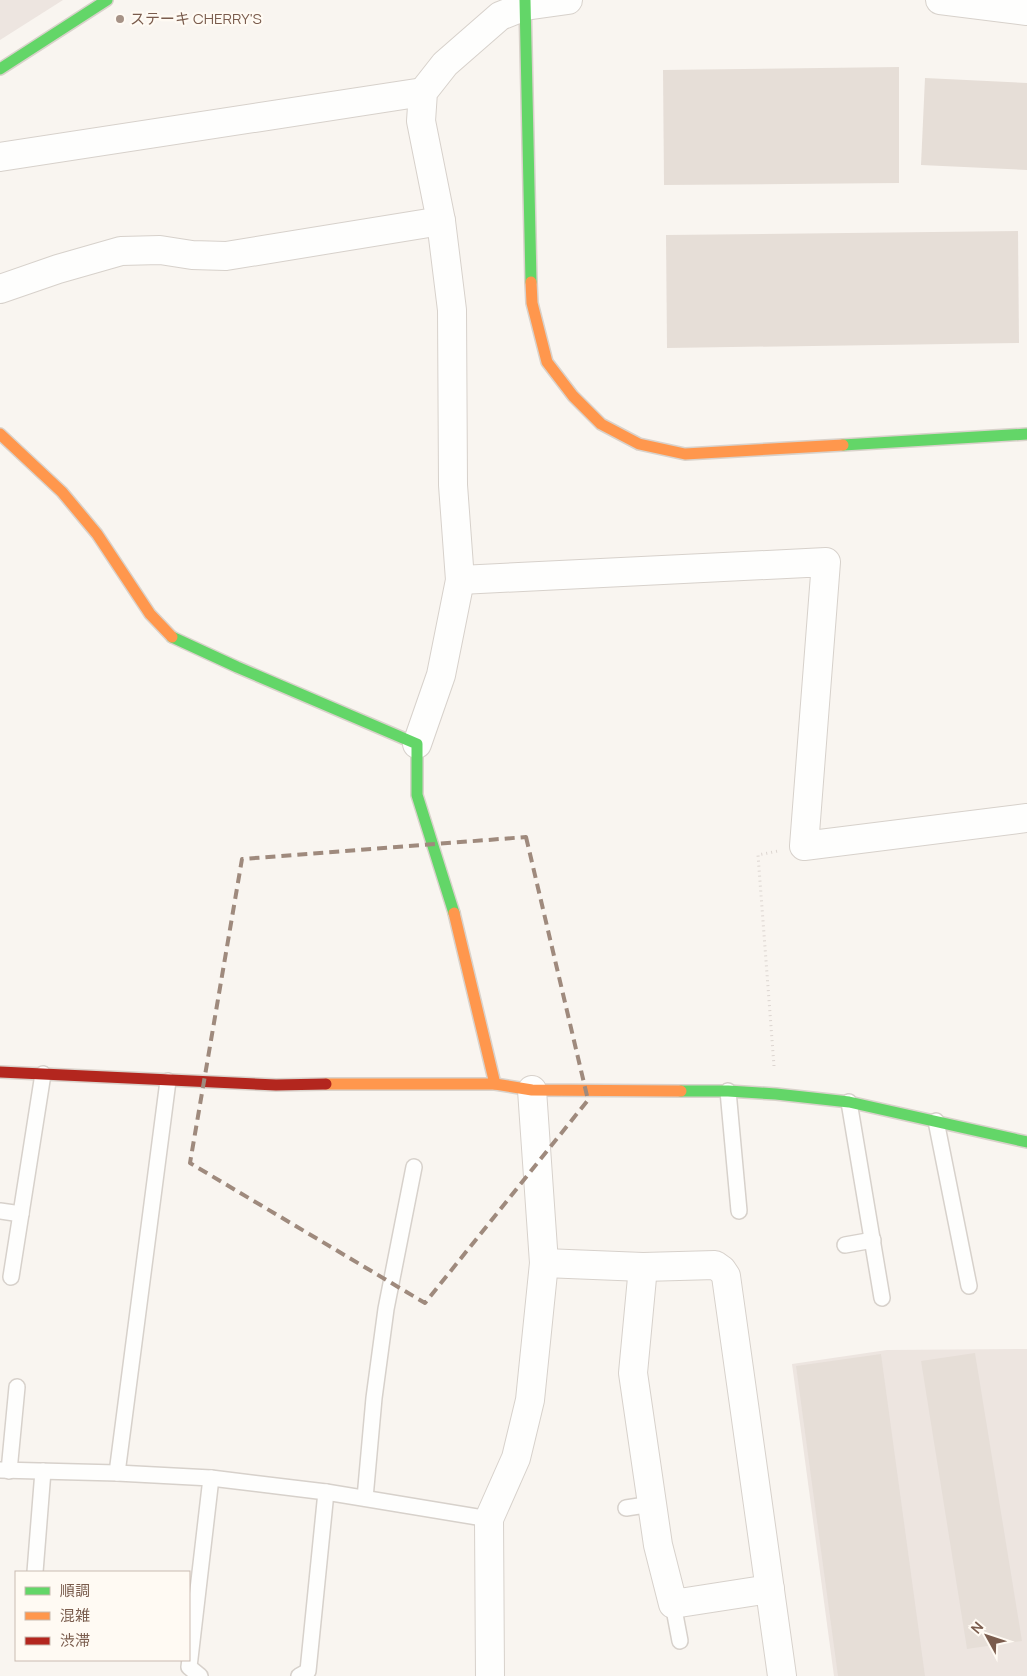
<svg xmlns="http://www.w3.org/2000/svg" width="1027" height="1676" viewBox="0 0 1027 1676" font-family="Manrope,'Noto Sans JP',sans-serif">
  <style>
    .industrial { fill: #ede5e0 }
    .building { fill: #e6ded7 }
    .lines { fill: none; stroke-linecap: round; stroke-linejoin: round }
    .lane-casing { stroke: #d7d1cb; stroke-width: 18 }
    .street-casing { stroke: #d7d1cb; stroke-width: 30 }
    .fast-casing { stroke: #d9d2cb; stroke-width: 14 }
    .slow-casing { stroke: #d9d2cb; stroke-width: 14 }
    .jam-casing { stroke: #d9d2cb; stroke-width: 14 }
    .path { stroke: #dcd5d0; stroke-width: 3; stroke-dasharray: 1 4; stroke-linecap: butt }
    .lane { stroke: #fefefd; stroke-width: 15 }
    .street { stroke: #fefefd; stroke-width: 28 }
    .fast { stroke: #63d668; stroke-width: 11 }
    .slow { stroke: #ff974d; stroke-width: 11 }
    .jam { stroke: #b3261e; stroke-width: 11 }
    .marked { fill: none; stroke: #9f8a7d; stroke-width: 4; stroke-dasharray: 10 6; stroke-linejoin: round }
    .poi-dot { fill: #a69286; stroke: #fffaf3; stroke-width: 2 }
    .labels { text-anchor: middle; stroke-width: 4.5; stroke-linejoin: round; paint-order: stroke }
    .poi-label { font-size: 15px; fill: #7a5c4d; stroke: #fffaf3; text-anchor: start }
  </style>
  <rect width="100%" height="100%" fill="#f9f5f0"/>
  <g class="industrial">
    <path d="M0,0H63L0,40Z"/>
    <path d="M1027,1349V1676H834L792,1364L887,1350Z"/>
  </g>
  <g class="building">
    <path d="M899,67V183L664,185L663,70Z"/>
    <path d="M925,78L1027,83V170L921,165Z"/>
    <path d="M1018,231L1019,343L667,348L666,235Z"/>
    <path d="M975,1353L1022,1641L967,1649L921,1361Z"/>
    <path d="M881,1354L925,1676H838L796,1366Z"/>
  </g>
  <g class="lines">
    <defs>
      <g id="lane">
        <path d="M728,1091L739,1211"/>
        <path d="M849,1102L882,1298"/>
        <path d="M936,1121L969,1286"/>
        <path d="M0,1211L21,1214"/>
        <path d="M845,1245L873,1240"/>
        <path d="M11,1277L43,1074"/>
        <path d="M0,1470L117,1473L211,1478L326,1492L489,1519"/>
        <path d="M9,1471L17,1387"/>
        <path d="M117,1473L168,1081"/>
        <path d="M365,1498L374,1398L386,1309L414,1167"/>
        <path d="M626,1508L652,1504"/>
        <path d="M35,1572L43,1471"/>
        <path d="M673,1604L680,1641"/>
        <path d="M200,1676L189,1667L211,1478"/>
        <path d="M299,1676L308,1671L326,1492"/>
      </g>
      <g id="street">
        <path d="M940,0L1027,11"/>
        <path d="M0,157L423,92"/>
        <path d="M0,289L58,269L121,251L160,250L192,255L226,256L441,221"/>
        <path d="M460,580L826,562L804,846L1027,818"/>
        <path d="M417,744L441,675L460,580L453,485L452,310L441,221L421,121L423,92L445,64L500,16L525,6L568,0"/>
        <path d="M544,1263L643,1267L715,1265L722,1270L726,1276L782,1676"/>
        <path d="M643,1267L633,1373L658,1545L673,1604L770,1589"/>
        <path d="M490,1676L489,1519L516,1458L530,1400L544,1263L532,1090"/>
      </g>
      <g id="fast">
        <path d="M525,0L531,282"/>
        <path d="M0,69L107,0"/>
        <path d="M843,445L1027,434"/>
        <path d="M172,637L237,667L417,744V795L454,913"/>
        <path d="M681,1091H728L776,1094L849,1102L1027,1142"/>
      </g>
      <g id="slow">
        <path d="M531,282L532,303L547,362L573,396L601,424L639,444L685,454L843,445"/>
        <path d="M0,434L62,492L97,534L150,614L172,637"/>
        <path d="M454,913L495,1084"/>
        <path d="M326,1084H495L532,1090L681,1091"/>
      </g>
      <path id="jam" d="M0,1072L276,1085L326,1084"/>
    </defs>
    <use href="#lane" class="lane-casing"/>
    <use href="#street" class="street-casing"/>
    <use href="#fast" class="fast-casing"/>
    <use href="#slow" class="slow-casing"/>
    <use href="#jam" class="jam-casing"/>
    <path class="path" d="M774,1066L758,855L778,851"/>
    <use href="#lane" class="lane"/>
    <use href="#street" class="street"/>
    <use href="#fast" class="fast"/>
    <use href="#slow" class="slow"/>
    <use href="#jam" class="jam"/>
  </g>
  <path class="marked" d="M526,837L588,1100L425,1303L190,1163L242,859Z"/>
  <circle class="poi-dot" cx="120" cy="19" r="5"/>
  <g class="labels">
    <g class="poi-label">
      <text x="130" y="24">ステーキ CHERRY'S</text>
    </g>
  </g>
  <rect x="15" y="1571" width="175" height="90" fill="#fffaf3" stroke="#cabbb1"/>
  <rect x="25" y="1587" width="25" height="8" fill="#63d668" stroke="#cabbb1"/>
  <text x="60" y="1596" font-size="15" fill="#7a5c4d">順調</text>
  <rect x="25" y="1612" width="25" height="8" fill="#ff974d" stroke="#cabbb1"/>
  <text x="60" y="1621" font-size="15" fill="#7a5c4d">混雑</text>
  <rect x="25" y="1637" width="25" height="8" fill="#b3261e" stroke="#cabbb1"/>
  <text x="60" y="1646" font-size="15" fill="#7a5c4d">渋滞</text>
  <g transform="translate(987 1636) rotate(310)" stroke="#fffaf3" stroke-width="4" paint-order="stroke">
  <path d="M0-4L9 19L0 12L-9 19Z" fill="#7a5c4d"/>
  <text y="-8" font-size="14" font-weight="bold" text-anchor="middle" fill="#7a5c4d">N</text>
  </g>
</svg>
